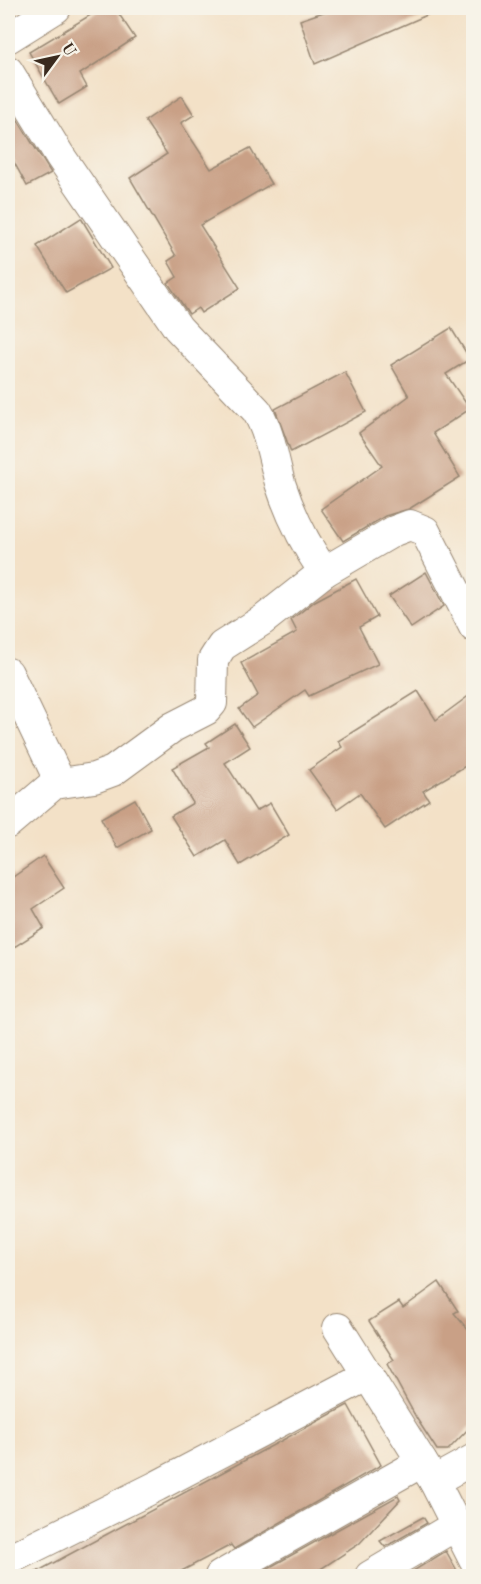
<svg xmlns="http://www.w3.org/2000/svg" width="481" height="1584" viewBox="0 0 481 1584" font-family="'Old Standard TT',serif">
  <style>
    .building { fill: #c9a086 }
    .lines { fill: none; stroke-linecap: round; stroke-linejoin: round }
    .street-casing { stroke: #978672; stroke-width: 32 }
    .street { stroke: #fff; stroke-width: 30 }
  </style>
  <rect width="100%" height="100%" fill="#f7f3e8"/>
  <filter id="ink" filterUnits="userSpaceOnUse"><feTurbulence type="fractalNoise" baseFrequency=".0167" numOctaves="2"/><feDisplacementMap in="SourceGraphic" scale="12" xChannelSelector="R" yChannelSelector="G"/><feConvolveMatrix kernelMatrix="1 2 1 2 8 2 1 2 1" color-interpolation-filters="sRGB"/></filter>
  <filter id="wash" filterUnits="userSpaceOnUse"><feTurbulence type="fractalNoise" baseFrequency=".008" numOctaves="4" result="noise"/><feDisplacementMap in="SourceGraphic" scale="24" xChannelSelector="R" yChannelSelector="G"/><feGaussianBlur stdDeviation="1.35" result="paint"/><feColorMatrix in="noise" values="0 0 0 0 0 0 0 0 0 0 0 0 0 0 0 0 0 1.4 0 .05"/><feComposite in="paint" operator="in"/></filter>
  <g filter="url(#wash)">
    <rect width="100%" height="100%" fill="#f3e1c7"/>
    <g id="blocks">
      <g class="building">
        <path d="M102,8H115L135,38L80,74L87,87L59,104L29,52Z"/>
        <path d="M335,8H443L315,64L300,20Z"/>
        <path d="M182,96L194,115L181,123L211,169L250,148L271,184L200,225L240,288L201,313L198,308L189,314L168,283L177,277L168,261L176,256L130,178L167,154L145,121Z"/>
        <path d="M12,111L51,173L27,186L8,151V114Z"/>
        <path d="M81,218L111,268L66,293L37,246Z"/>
        <path d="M451,328L470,359L446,374L470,409L433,433L460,477L409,509L385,516L343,541L321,509L382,466L359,433L409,396L391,365Z"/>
        <path d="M345,372L366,412L291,452L275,409Z"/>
        <path d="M426,572L444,606L411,628L389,596Z"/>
        <path d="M356,579L377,617L359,627L378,664L309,696L305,690L252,727L239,709L258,695L241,663L297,632L291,620L315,601Z"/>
        <path d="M418,691L436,720L474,692V761L423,791L429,800L385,829L360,793L337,809L309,770L342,747L338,741Z"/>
        <path d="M235,724L250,747L225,763L256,811L270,803L289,835L240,865L225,840L197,857L171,816L193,803L172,768L209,747L206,743Z"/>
        <path d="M135,799L151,829L117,848L101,818Z"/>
        <path d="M43,856L64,888L33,909L44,928L8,951V868L13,877Z"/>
        <path d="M439,1282L458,1311L454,1313L474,1337V1423L448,1450H437L417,1419L387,1364L394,1360L369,1321L399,1302L403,1308Z"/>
        <path d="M348,1405L381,1465L234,1549L231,1545L172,1576H29Z"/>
        <path d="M398,1496L400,1500L359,1544L310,1576H254Z"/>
        <path d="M423,1517L427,1523L385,1547L380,1541Z"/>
        <path d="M446,1551L460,1576H405Z"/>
      </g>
    </g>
  </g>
  <g filter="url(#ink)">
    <use href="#blocks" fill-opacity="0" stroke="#978672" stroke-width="1.5"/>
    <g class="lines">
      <defs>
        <g id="street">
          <path d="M8,38L56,8"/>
          <path d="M8,71L60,156L178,328L257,411C270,433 273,458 280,483C290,514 305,544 324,572"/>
          <path d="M8,673L60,782"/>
          <path d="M8,823L54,784L94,778L113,771L173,727L206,710L212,703L213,660L222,646L263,620L324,572L394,531L410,525L425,531L474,627"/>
          <path d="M338,1328L434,1481L474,1560"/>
          <path d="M434,1481L474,1459"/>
          <path d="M8,1560L157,1486L368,1375"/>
          <path d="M220,1576L422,1462"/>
          <path d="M370,1576L455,1526"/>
        </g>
      </defs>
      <use href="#street" class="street-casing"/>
      <use href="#street" class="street"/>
    </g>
  </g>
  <rect width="481" height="1584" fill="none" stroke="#f7f3e8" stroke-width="30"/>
  <g transform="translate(57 57) rotate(57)" stroke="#f7f3e8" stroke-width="4.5" paint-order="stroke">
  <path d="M0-4.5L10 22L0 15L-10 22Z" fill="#3b2a1e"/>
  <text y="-9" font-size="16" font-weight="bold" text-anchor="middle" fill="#3b2a1e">U</text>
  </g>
</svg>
